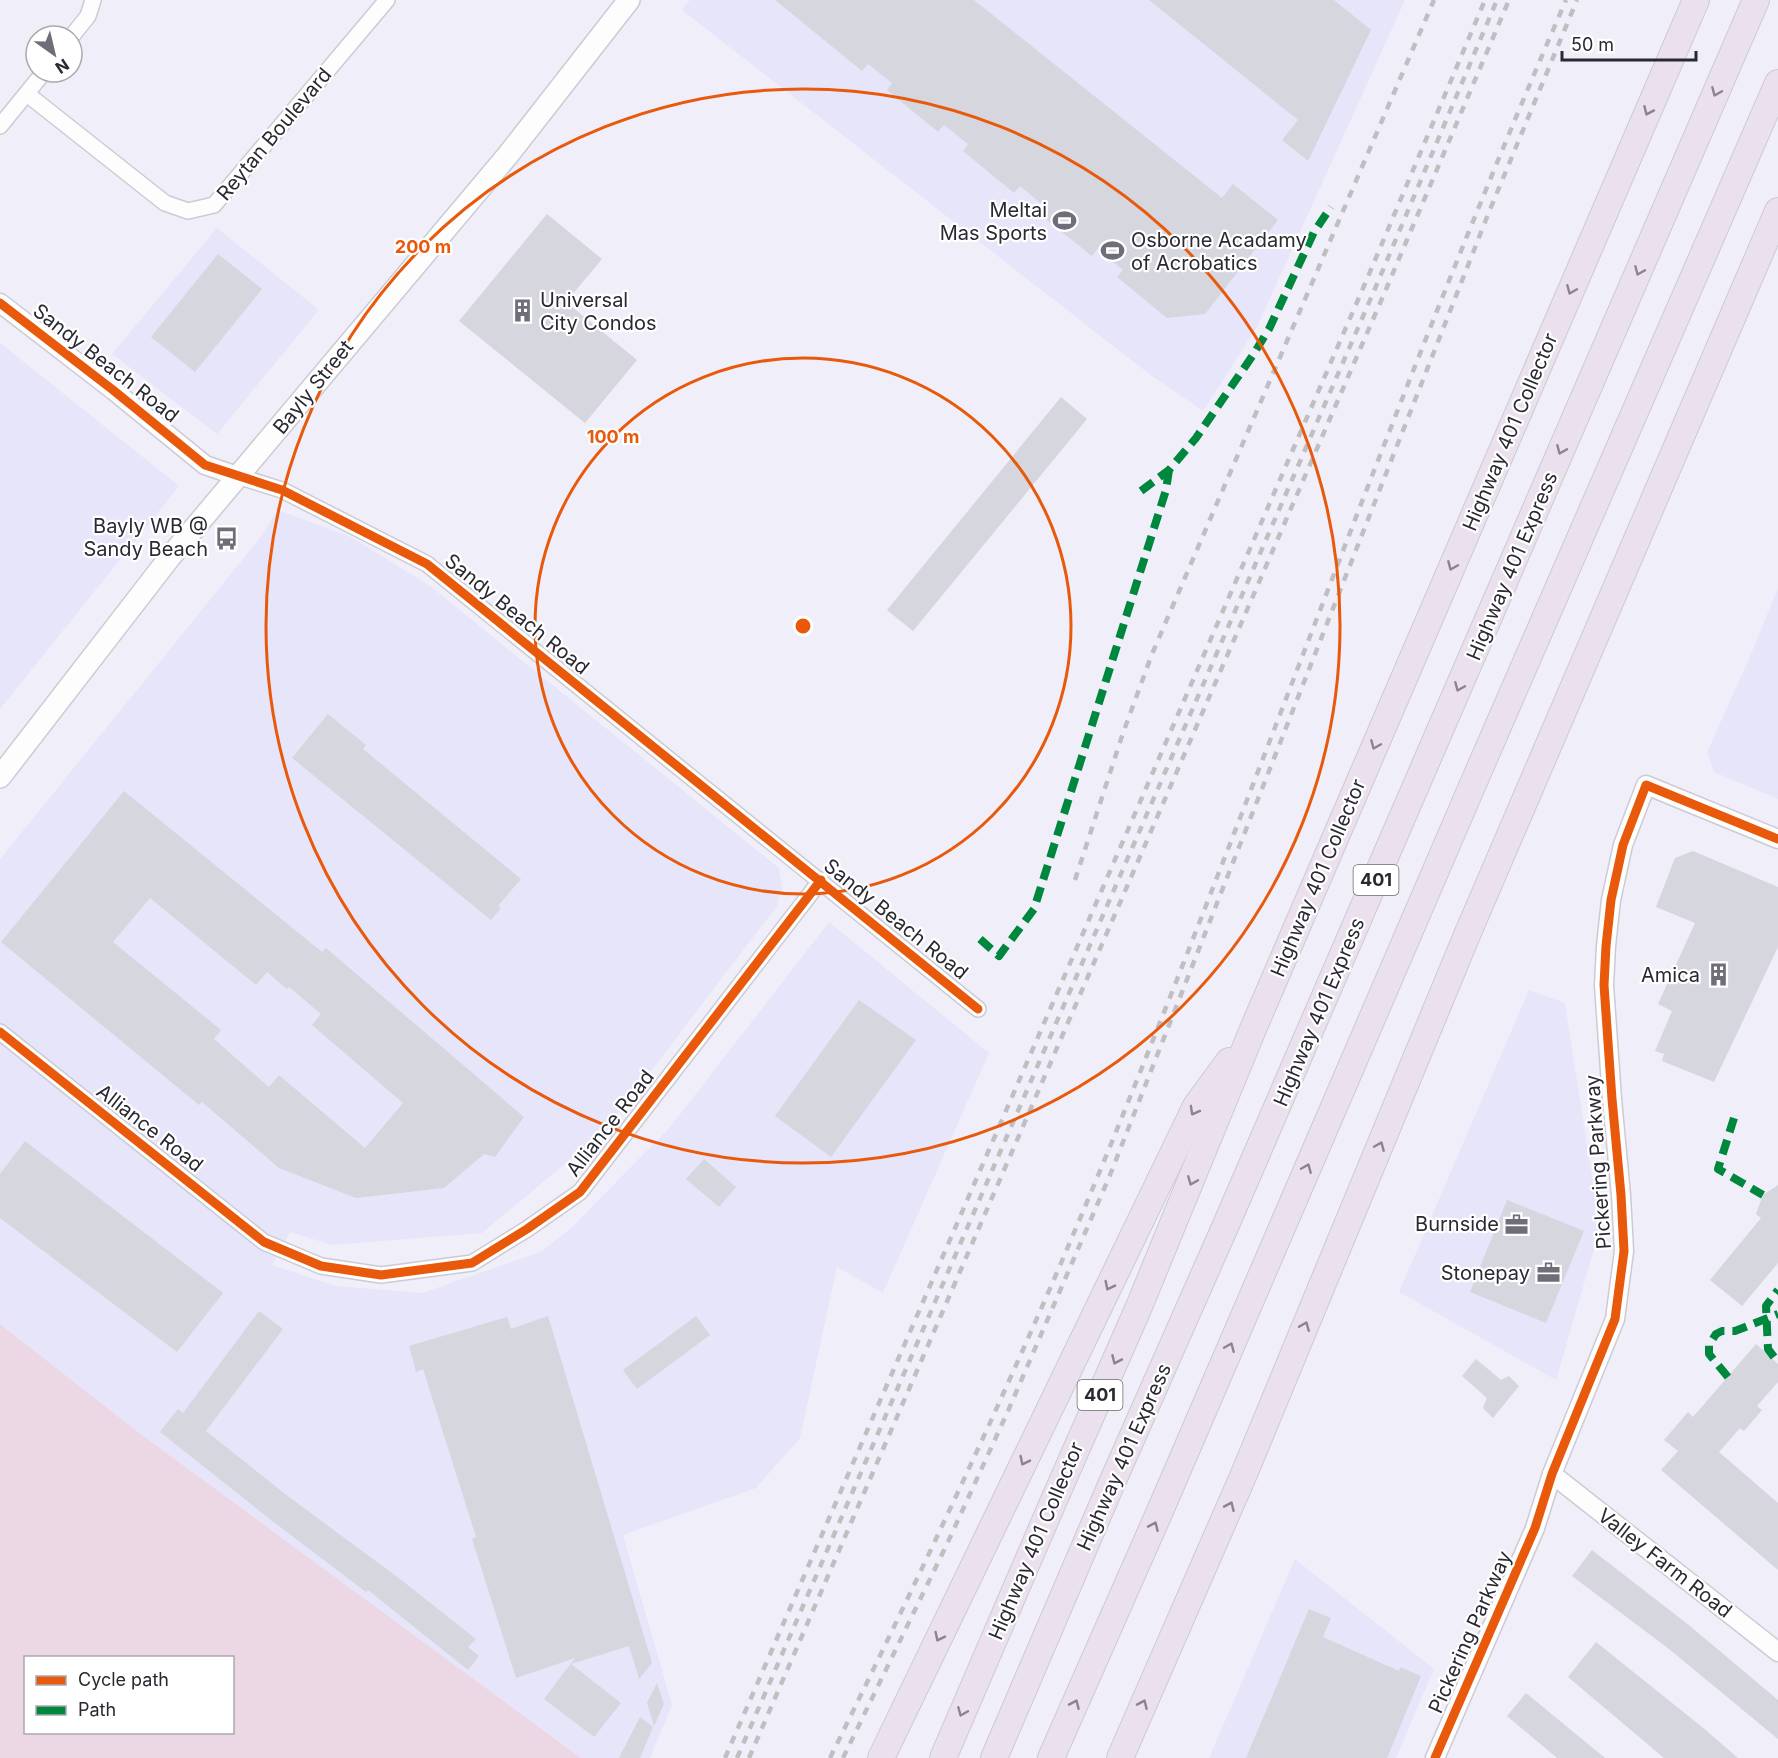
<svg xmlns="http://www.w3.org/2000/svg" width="1778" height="1758" viewBox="0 0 1778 1758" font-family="Inter,sans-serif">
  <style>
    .built { fill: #e7e5fa }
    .green { fill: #ecd8e5; fill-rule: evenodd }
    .building { fill: #d5d6de; fill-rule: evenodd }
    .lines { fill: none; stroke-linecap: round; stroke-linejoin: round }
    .minor-casing { stroke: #cccbd3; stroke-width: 18 }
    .tertiary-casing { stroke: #cccbd3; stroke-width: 21 }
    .secondary-casing { stroke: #cccbd3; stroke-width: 24 }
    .motorway-casing { stroke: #cbcad0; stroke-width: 28 }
    .minor { stroke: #fdfdfe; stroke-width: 15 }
    .tertiary { stroke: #fdfdfe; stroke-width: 18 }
    .secondary { stroke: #fdfdfe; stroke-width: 21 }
    .motorway { stroke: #ebe0ee; stroke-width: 26 }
    .rail { stroke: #bfbfc2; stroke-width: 4.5; stroke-dasharray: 8 8; stroke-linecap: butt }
    .quiet { stroke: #00873e; stroke-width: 8; stroke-dasharray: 15 8; stroke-linecap: butt }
    .cycleway-casing { stroke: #fff; stroke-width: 13 }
    .cycleway { stroke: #e8590c; stroke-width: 9 }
    .oneway { stroke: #8a8490 }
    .ring { fill: none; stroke: #e8590c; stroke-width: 3 }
    .labels { text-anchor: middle; stroke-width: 4.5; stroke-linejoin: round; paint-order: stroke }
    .shield { fill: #fff; stroke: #6a6970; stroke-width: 1.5 }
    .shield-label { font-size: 18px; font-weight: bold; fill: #2a2932 }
    .street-label { font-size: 20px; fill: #2a2932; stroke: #fff }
    .poi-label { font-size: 20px; fill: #2a2932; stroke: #fff; text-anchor: end }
    .centre { fill: #e8590c; stroke: #fff; stroke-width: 3 }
    .ring-label { font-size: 18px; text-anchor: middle; font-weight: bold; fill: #e8590c; stroke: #fff; stroke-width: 4.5; stroke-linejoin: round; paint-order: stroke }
  </style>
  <rect width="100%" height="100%" fill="#f0eff9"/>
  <g class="built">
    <path d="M690,0H1405L1257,327L1203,411L1149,374L682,10Z"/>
    <path d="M217,228L319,310L217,434L112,354Z"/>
    <path d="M0,343L179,486L0,709Z"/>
    <path d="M278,510L351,537L430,586L779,868L782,887L777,906L607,1129L482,1233L332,1245L290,1232L272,1265L336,1286L422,1293L540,1252L570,1229L671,1126L829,922L989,1053L883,1293L837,1267L800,1438L756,1488L623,1535L672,1705L650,1758H581L138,1432L0,1324V859L256,543Z"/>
    <path d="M1778,588V799L1714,772L1707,752L1749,659Z"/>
    <path d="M1529,990L1565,1003L1600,1229L1556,1380L1399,1292Z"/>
    <path d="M1295,1559L1434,1669L1396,1758H1209Z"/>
  </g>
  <path class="green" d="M0,1324L138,1432L581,1758H0ZM26,1658H232V1732H26Z"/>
  <g class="building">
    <path d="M775,0H974L1222,198L1233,184L1278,220L1205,314L1167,318L1117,277L1123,270L1097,249L1092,256L1038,213L1044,206L1020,186L1014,193L963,151L968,144L944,125L938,132L887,90L892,83L868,64L862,71Z"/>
    <path d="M1149,0H1334L1371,30L1308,161L1282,140L1298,120Z"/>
    <path d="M547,214L602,259L566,302L637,360L585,423L459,321Z"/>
    <path d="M218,254L262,289L195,372L151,337Z"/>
    <path d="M1061,397L1087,419L913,631L887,610Z"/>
    <path d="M328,714L366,745L363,749L521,879L498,906L501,908L491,920L292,758Z"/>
    <path d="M124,791L322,952L326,948L524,1117L495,1157L484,1154L444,1188L356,1198L279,1168L202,1102L199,1105L1,942ZM150,898L256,985L267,972L287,989L289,987L321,1014L312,1025L403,1103L365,1148L279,1075L269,1087L214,1039L221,1030L113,942Z"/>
    <path d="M1693,851L1778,887V947L1714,1082L1662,1061L1664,1054L1655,1051L1672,1011L1658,1004L1695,923L1656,907L1675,858Z"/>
    <path d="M859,1000L916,1040L831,1157L775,1116Z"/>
    <path d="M25,1141L223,1293L177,1352L0,1218V1174Z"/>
    <path d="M704,1159L736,1187L719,1207L686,1179Z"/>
    <path d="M1778,1185V1263L1742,1306L1710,1280L1761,1218L1756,1214L1763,1195Z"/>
    <path d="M1507,1200L1584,1231L1546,1323L1470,1292Z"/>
    <path d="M259,1311L283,1329L206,1431L289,1497L400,1579L476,1639L468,1647L479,1656L468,1670L368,1590L366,1592L271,1520L160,1432L178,1409L183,1413Z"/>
    <path d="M548,1316L652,1663L639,1679L629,1646L571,1664L621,1703L594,1737L544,1699L575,1658L516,1678L472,1539L476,1537L423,1369L416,1372L409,1346L507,1317L511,1329Z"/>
    <path d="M696,1316L710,1335L637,1389L623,1370Z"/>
    <path d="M1756,1344L1778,1364V1382L1757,1406L1762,1410L1744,1431L1740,1428L1719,1452L1778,1503V1570L1661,1470L1678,1451L1664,1440L1688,1412L1693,1417Z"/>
    <path d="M1476,1359L1501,1380L1509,1376L1519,1386L1493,1418L1483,1408L1487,1398L1462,1376Z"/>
    <path d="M1592,1550L1690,1626L1778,1700V1739L1669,1649L1572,1576Z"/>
    <path d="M1309,1609L1331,1618L1323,1637L1399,1671L1400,1667L1421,1676L1387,1758H1246Z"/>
    <path d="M1596,1642L1702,1727L1738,1758H1664L1568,1677Z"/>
    <path d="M657,1683L664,1704L654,1726L647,1703Z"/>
    <path d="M1526,1693L1605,1758H1557L1507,1716Z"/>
    <path d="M640,1717L653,1727L640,1758H619Z"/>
  </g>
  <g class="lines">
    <defs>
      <g id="minor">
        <path d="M72,36L88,16L93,0"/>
        <path d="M27,94L165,203L188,211L214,205L387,0"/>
        <path d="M0,126L44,72"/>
        <path d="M237,476L282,490L427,564L978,1009"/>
        <path d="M0,1032L264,1242L321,1266L381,1275L472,1263L527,1229L580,1192L821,880"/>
      </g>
      <g id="tertiary">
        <path d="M0,303L113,390L205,465L237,476"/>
        <path d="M1552,1474L1778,1652"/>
        <path d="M1435,1758L1535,1528L1552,1474L1615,1319L1624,1251L1621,1195L1612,1099L1604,985L1606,946L1611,900L1623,845L1646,785L1778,839"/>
      </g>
      <path id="secondary" d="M0,777L170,557L508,155L629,0"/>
      <g id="motorway">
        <path d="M881,1758L1196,1106L1229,1061"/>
        <path d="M943,1758L1054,1500L1138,1309L1253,1029L1696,0"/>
        <path d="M994,1758L1111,1485L1225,1227L1756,0"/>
        <path d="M1051,1758L1160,1511L1473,784L1778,83"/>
        <path d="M1120,1758L1244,1474L1467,935L1778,211"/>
      </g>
    </defs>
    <use href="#minor" class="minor-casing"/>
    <use href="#tertiary" class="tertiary-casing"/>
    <use href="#secondary" class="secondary-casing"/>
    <use href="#motorway" class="motorway-casing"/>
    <use href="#minor" class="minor"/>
    <use href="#tertiary" class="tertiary"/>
    <use href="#secondary" class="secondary"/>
    <use href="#motorway" class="motorway"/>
    <g class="rail">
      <path d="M1075,880L1123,733L1152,654L1434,0"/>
      <path d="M725,1758L1364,286L1485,0"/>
      <path d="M737,1758L1374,291L1497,0"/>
      <path d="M749,1758L1384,294L1509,0"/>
      <path d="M830,1758C926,1563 1019,1367 1102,1166C1261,779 1399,384 1566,0"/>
      <path d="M843,1758L947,1544L1008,1411L1110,1175L1489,212L1577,0"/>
    </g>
    <g class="quiet">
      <path d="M1141,491L1169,470L1196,438L1253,355L1269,329L1314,232L1331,207"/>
      <path d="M980,939L999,956L1034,909L1166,490L1169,470"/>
      <path d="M1734,1118L1718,1169L1763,1195"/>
      <path d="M1774,1357L1768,1349L1766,1306L1778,1290"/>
      <path d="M1728,1377L1709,1354V1345L1716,1334L1722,1331H1735L1778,1314"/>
    </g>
    <defs>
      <g id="cycleway">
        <path d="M0,303L113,390L205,465L282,490L427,564L978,1009"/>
        <path d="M0,1032L264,1242L321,1266L381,1275L472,1263L527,1229L580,1192L821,880"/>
        <path d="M1435,1758L1535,1528L1552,1474L1615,1319L1624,1251L1621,1195L1612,1099L1604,985L1606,946L1611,900L1623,845L1646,785L1778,839"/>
      </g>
    </defs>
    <use href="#cycleway" class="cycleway-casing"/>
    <use href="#cycleway" class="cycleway"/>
  </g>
  <defs><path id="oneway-chevron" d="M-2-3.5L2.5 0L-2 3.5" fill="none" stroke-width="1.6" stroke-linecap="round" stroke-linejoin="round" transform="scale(1.5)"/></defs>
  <g class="oneway">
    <use href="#oneway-chevron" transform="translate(1716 92) rotate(113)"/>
    <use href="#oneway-chevron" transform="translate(1648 111) rotate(114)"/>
    <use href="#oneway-chevron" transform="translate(1639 271) rotate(113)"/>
    <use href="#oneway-chevron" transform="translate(1571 290) rotate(113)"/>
    <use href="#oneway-chevron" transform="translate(1561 450) rotate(113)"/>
    <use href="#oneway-chevron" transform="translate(1452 566) rotate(113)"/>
    <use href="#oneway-chevron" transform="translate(1459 687) rotate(113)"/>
    <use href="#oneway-chevron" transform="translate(1375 745) rotate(113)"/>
    <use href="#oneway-chevron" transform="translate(1194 1111) rotate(119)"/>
    <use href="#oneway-chevron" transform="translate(1380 1146) rotate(-67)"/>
    <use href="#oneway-chevron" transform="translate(1307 1168) rotate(-67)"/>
    <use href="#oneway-chevron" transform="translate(1192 1181) rotate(112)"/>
    <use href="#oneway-chevron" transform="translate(1109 1286) rotate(116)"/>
    <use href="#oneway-chevron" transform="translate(1305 1326) rotate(-68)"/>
    <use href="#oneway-chevron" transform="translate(1230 1347) rotate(-67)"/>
    <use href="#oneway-chevron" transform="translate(1116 1360) rotate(114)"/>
    <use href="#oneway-chevron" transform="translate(1024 1461) rotate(116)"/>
    <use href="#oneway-chevron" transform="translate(1230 1506) rotate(-66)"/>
    <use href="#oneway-chevron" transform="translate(1154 1526) rotate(-66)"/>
    <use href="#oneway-chevron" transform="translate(939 1637) rotate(116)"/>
    <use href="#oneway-chevron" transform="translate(1075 1704) rotate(-66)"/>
    <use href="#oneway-chevron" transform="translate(1143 1704) rotate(-66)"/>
    <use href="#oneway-chevron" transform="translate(962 1712) rotate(113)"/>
  </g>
  <g class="ring">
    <circle cx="803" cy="626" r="268"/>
    <circle cx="803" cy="626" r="537"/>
  </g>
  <defs>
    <symbol id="stadium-bare" viewBox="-9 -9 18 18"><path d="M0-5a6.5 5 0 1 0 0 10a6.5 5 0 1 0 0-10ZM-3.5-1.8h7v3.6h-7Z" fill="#6f6e78" stroke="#fff" stroke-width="2.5" paint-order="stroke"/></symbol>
    <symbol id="building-bare" viewBox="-9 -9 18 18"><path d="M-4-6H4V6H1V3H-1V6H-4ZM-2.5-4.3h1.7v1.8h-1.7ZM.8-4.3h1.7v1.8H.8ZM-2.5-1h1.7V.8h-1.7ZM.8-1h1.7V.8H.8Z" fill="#6f6e78" stroke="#fff" stroke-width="2.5" paint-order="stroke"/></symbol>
    <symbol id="bus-bare" viewBox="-9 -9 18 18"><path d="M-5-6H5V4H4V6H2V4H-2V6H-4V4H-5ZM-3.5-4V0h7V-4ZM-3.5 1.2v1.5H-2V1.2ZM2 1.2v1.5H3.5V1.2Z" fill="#6f6e78" stroke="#fff" stroke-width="2.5" paint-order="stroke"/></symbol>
    <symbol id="office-bare" viewBox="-9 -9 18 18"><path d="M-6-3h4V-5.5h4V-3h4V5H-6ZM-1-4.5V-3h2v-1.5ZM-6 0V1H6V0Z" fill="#6f6e78" stroke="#fff" stroke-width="2.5" paint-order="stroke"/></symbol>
  </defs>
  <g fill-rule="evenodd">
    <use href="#stadium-bare" x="1048" y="204" width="33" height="33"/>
    <use href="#stadium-bare" x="1096" y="234" width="33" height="33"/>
    <use href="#building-bare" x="506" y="294" width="33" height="33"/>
    <use href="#bus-bare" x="210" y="522" width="33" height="33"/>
    <use href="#building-bare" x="1702" y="958" width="33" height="33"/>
    <use href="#office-bare" x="1500" y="1208" width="33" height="33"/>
    <use href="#office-bare" x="1532" y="1256" width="33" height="33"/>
  </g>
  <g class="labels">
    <g class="shield">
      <rect x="1353.5" y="865" width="45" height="30" rx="4.5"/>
      <rect x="1077.5" y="1380" width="45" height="30" rx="4.5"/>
    </g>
    <g class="shield-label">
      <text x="1376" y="886">401</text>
      <text x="1100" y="1401">401</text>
    </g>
    <g class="street-label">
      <text transform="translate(274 134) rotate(-50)" y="7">Reytan Boulevard</text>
      <text transform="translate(106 363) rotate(38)" y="7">Sandy Beach Road</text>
      <text transform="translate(313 387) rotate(-51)" y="7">Bayly Street</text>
      <text transform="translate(1510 432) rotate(-67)" y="7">Highway 401 Collector</text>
      <text transform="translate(1512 566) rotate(-67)" y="7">Highway 401 Express</text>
      <text transform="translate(517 614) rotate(39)" y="7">Sandy Beach Road</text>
      <text transform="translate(1318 878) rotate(-67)" y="7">Highway 401 Collector</text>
      <text transform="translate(896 919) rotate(39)" y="7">Sandy Beach Road</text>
      <text transform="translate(1319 1012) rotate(-67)" y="7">Highway 401 Express</text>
      <text transform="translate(610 1123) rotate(-52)" y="7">Alliance Road</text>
      <text transform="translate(150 1128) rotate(38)" y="7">Alliance Road</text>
      <text transform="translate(1598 1162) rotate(-94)" y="7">Pickering Parkway</text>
      <text transform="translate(1124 1457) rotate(-66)" y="7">Highway 401 Express</text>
      <text transform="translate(1036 1541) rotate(-67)" y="7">Highway 401 Collector</text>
      <text transform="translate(1665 1563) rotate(38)" y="7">Valley Farm Road</text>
      <text transform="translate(1470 1632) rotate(-66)" y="7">Pickering Parkway</text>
    </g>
    <g class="poi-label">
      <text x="1047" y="217">Meltai<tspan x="1047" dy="23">Mas Sports</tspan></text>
      <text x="1131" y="247" text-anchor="start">Osborne Acadamy<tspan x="1131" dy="23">of Acrobatics</tspan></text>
      <text x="540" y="307" text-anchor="start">Universal<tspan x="540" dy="23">City Condos</tspan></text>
      <text x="208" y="533">Bayly WB @<tspan x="208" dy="23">Sandy Beach</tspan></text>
      <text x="1700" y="982">Amica</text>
      <text x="1499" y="1231">Burnside</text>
      <text x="1530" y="1280">Stonepay</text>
    </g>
  </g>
  <circle cx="803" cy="626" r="9" class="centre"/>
  <g class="ring-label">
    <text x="423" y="253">200 m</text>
    <text x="613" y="443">100 m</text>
  </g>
  <rect x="24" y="1656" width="210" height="78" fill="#ffffff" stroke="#aaa9ad" stroke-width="1.5"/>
  <rect x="36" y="1676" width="30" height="9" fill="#e8590c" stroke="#aaa9ad" stroke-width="1.5"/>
  <text x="78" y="1686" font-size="18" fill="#2a2932">Cycle path</text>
  <rect x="36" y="1706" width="30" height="9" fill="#00873e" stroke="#aaa9ad" stroke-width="1.5"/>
  <text x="78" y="1716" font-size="18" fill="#2a2932">Path</text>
  <g transform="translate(54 54) rotate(146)"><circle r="28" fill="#ffffff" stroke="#aaa9ad" stroke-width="1.5"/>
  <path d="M0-4.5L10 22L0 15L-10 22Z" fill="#6f6e78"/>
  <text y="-9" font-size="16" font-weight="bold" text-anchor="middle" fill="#2a2932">N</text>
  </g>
  <path d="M1562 51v9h134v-9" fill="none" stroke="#2a2932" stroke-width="3"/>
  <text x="1571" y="51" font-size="18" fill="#2a2932" stroke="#ffffff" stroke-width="4.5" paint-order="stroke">50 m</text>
</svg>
